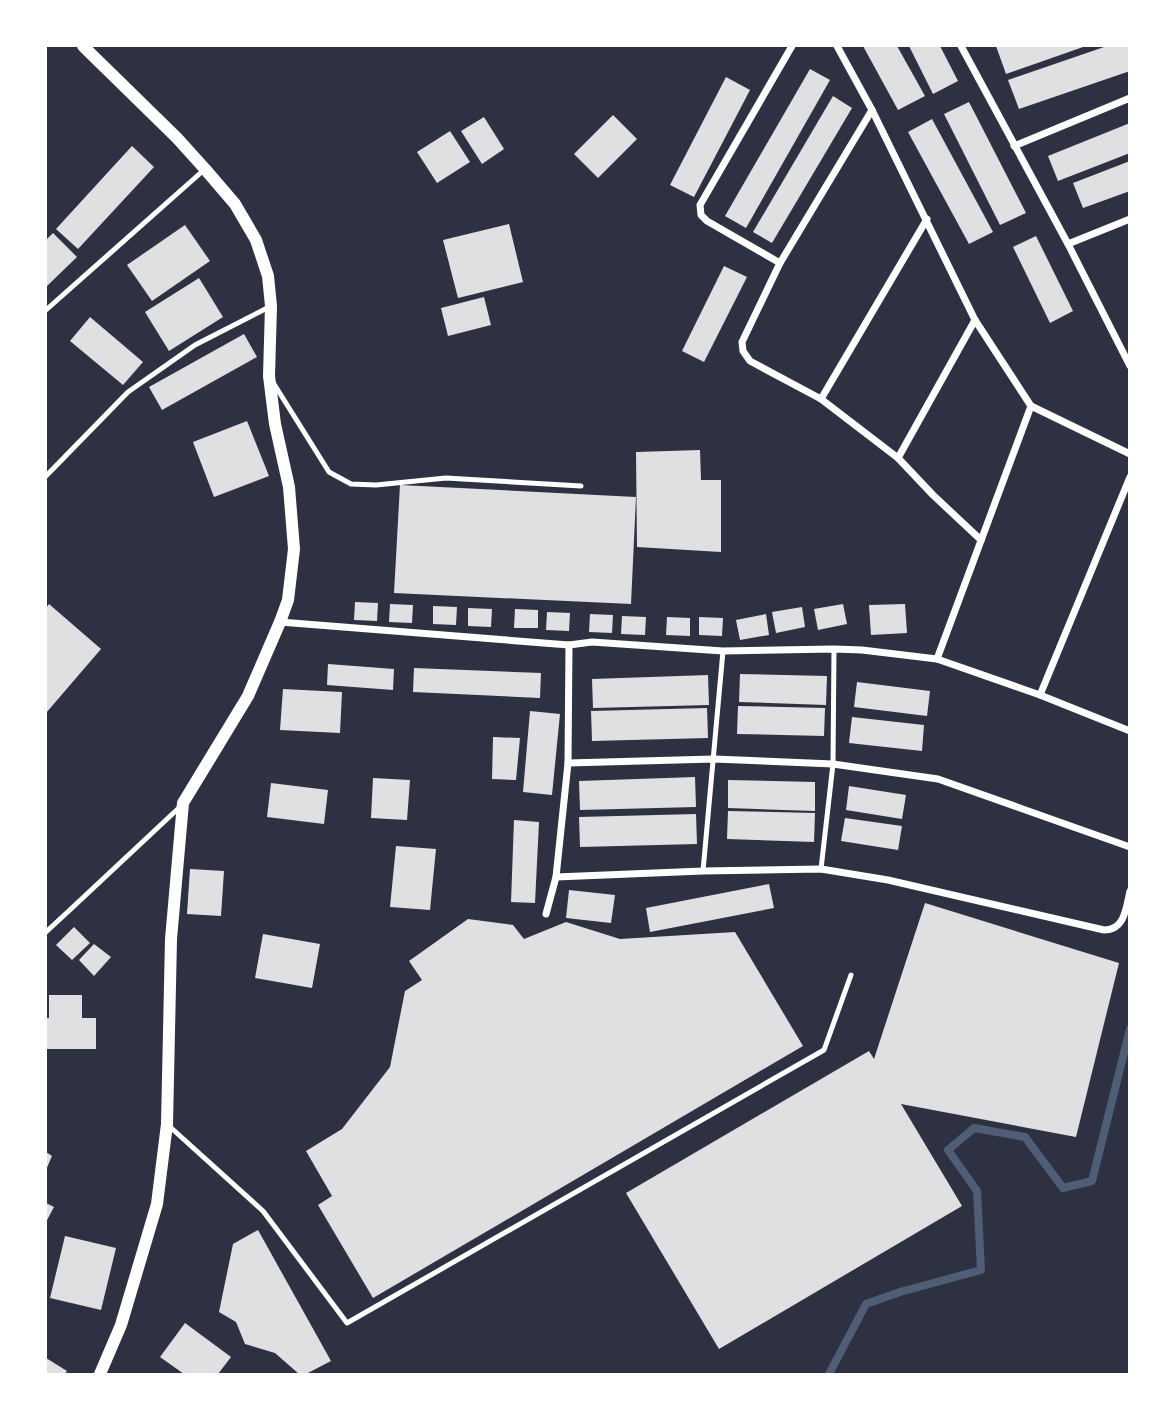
<svg xmlns="http://www.w3.org/2000/svg" width="1175" height="1420" viewBox="0 0 1175 1420" font-family="Arial,sans-serif">
  <style>
    .lines { fill: none; stroke-linecap: round; stroke-linejoin: round }
    .stream { stroke: #4f5d75; stroke-width: 8 }
    .building { fill: #e0e0e3 }
    .service { stroke: #fff; stroke-width: 5 }
    .minor { stroke: #fff; stroke-width: 7 }
    .tertiary { stroke: #fff; stroke-width: 12 }
  </style>
  <rect width="100%" height="100%" fill="#2d3142"/>
  <g class="lines">
    <path class="stream" d="M829,1374L866,1304L900,1292L981,1270L977,1191L948,1150L974,1128L1025,1137L1063,1188L1092,1181L1130,1029"/>
  </g>
  <g class="building">
    <path d="M863,46H897L925,96L898,110Z"/>
    <path d="M909,46H940L958,81L933,94Z"/>
    <path d="M996,46H1086L1006,74Z"/>
    <path d="M1107,46H1130V71L1019,109L1008,80Z"/>
    <path d="M810,69L830,80L746,228L725,216Z"/>
    <path d="M726,77L750,90L694,197L670,185Z"/>
    <path d="M833,96L852,108L772,243L753,232Z"/>
    <path d="M969,102L1026,213L1000,225L944,114Z"/>
    <path d="M613,115L637,139L598,178L574,154Z"/>
    <path d="M484,117L504,149L482,164L461,131Z"/>
    <path d="M932,119L993,232L969,244L908,132Z"/>
    <path d="M1130,123V153L1058,181L1048,156Z"/>
    <path d="M450,131L470,162L437,183L417,152Z"/>
    <path d="M132,146L154,167L78,249L56,229Z"/>
    <path d="M1130,161V191L1083,208L1073,183Z"/>
    <path d="M509,224L523,282L458,298L443,240Z"/>
    <path d="M185,225L210,261L152,301L127,265Z"/>
    <path d="M53,233L77,257L47,286L46,284V240Z"/>
    <path d="M1036,236L1073,311L1050,323L1013,247Z"/>
    <path d="M724,266L747,277L704,362L682,351Z"/>
    <path d="M199,278L223,317L169,351L145,312Z"/>
    <path d="M484,297L491,325L448,336L441,308Z"/>
    <path d="M90,317L143,362L123,385L70,341Z"/>
    <path d="M244,334L257,357L162,410L149,387Z"/>
    <path d="M247,421L269,476L214,497L193,442Z"/>
    <path d="M700,450L701,480H721V552L637,547L636,452Z"/>
    <path d="M400,485L636,497L631,604L394,593Z"/>
    <path d="M355,602L378,603L377,621L354,620Z"/>
    <path d="M49,604L101,649L46,713V608Z"/>
    <path d="M390,604L413,605L412,623L389,622Z"/>
    <path d="M843,604L847,624L818,630L814,609Z"/>
    <path d="M905,604L907,633L871,635L869,605Z"/>
    <path d="M433,606L457,607L456,625L433,624Z"/>
    <path d="M802,607L805,627L776,633L772,612Z"/>
    <path d="M468,608L492,609L491,627L468,626Z"/>
    <path d="M515,609L538,610V628H514Z"/>
    <path d="M547,612L570,613L569,631L546,630Z"/>
    <path d="M590,614L613,615L612,633L589,632Z"/>
    <path d="M766,614L769,635L740,640L736,620Z"/>
    <path d="M622,616L646,617L645,635L621,634Z"/>
    <path d="M667,617L690,618V636L666,635Z"/>
    <path d="M699,617L723,618L722,636L699,635Z"/>
    <path d="M328,664L394,669L393,690L327,685Z"/>
    <path d="M414,668L541,673L540,698L413,692Z"/>
    <path d="M740,674L827,676L826,705L739,702Z"/>
    <path d="M708,675L709,705L593,708L592,679Z"/>
    <path d="M857,682L930,691L927,716L854,707Z"/>
    <path d="M283,689L342,692L340,733L280,730Z"/>
    <path d="M738,706L825,708L824,736L737,734Z"/>
    <path d="M707,708L708,738L592,741L591,711Z"/>
    <path d="M530,711L560,714L552,795L523,792Z"/>
    <path d="M852,717L924,725L922,751L849,743Z"/>
    <path d="M493,737L520,738L516,780L492,779Z"/>
    <path d="M695,777L696,807L580,810L579,781Z"/>
    <path d="M373,778L410,780L407,820L371,818Z"/>
    <path d="M728,780L815,782V811L728,808Z"/>
    <path d="M271,783L328,790L324,824L267,817Z"/>
    <path d="M849,786L906,795L902,819L846,810Z"/>
    <path d="M728,811L815,813L814,842L727,839Z"/>
    <path d="M696,814L697,844L580,847L579,817Z"/>
    <path d="M845,818L902,826L898,850L841,841Z"/>
    <path d="M514,820L539,822L535,903L511,902Z"/>
    <path d="M396,846L436,849L430,910L390,907Z"/>
    <path d="M190,869L224,871L221,916L187,914Z"/>
    <path d="M769,884L774,908L650,932L646,908Z"/>
    <path d="M569,890L615,895L611,923L566,918Z"/>
    <path d="M925,903L1119,963L1076,1137L901,1104L962,1206L719,1349L626,1193L869,1051L874,1059Z"/>
    <path d="M468,919L513,925L524,939L566,922L620,939L735,932L803,1046L373,1298L318,1205L332,1196L306,1151L342,1129L390,1067L405,991L422,980L409,961Z"/>
    <path d="M74,927L90,943L72,960L56,945Z"/>
    <path d="M263,934L320,944L312,988L255,978Z"/>
    <path d="M94,944L111,957L94,976L79,960Z"/>
    <path d="M49,995H82V1018H96V1049H46V1018H49Z"/>
    <path d="M46,1152L52,1156L46,1170Z"/>
    <path d="M46,1203L54,1207L46,1222Z"/>
    <path d="M258,1230L331,1361L306,1374H299L275,1353L245,1344L236,1322L219,1312L233,1244Z"/>
    <path d="M65,1236L116,1248L101,1310L50,1298Z"/>
    <path d="M185,1323L231,1357L218,1374H184L160,1357Z"/>
    <path d="M46,1358L67,1371L65,1374H46Z"/>
  </g>
  <g class="lines">
    <g class="service">
      <path d="M46,310L205,169"/>
      <path d="M274,384L329,472L351,484L376,485L446,478L581,486"/>
      <path d="M46,476L128,392L195,345L271,306"/>
      <path d="M821,869L833,764L834,649"/>
      <path d="M703,871L723,651"/>
      <path d="M46,932L73,907L182,805"/>
      <path d="M169,1126L263,1211L347,1323L824,1050L851,975"/>
    </g>
    <g class="minor">
      <path d="M837,46L872,110L975,320L1031,406L1130,454"/>
      <path d="M961,46L1068,244L1130,366"/>
      <path d="M872,110L780,263L742,342L743,351L750,361L821,399L898,458L933,495L981,540"/>
      <path d="M1014,146L1130,98"/>
      <path d="M1068,244L1130,219"/>
      <path d="M780,263L707,221L701,215L700,205L792,46"/>
      <path d="M821,399L927,219"/>
      <path d="M898,458L975,320"/>
      <path d="M280,622L569,645L592,642L723,651L834,649L862,650L937,659L1040,695L1130,731"/>
      <path d="M937,659L1031,406"/>
      <path d="M1040,695L1130,477"/>
      <path d="M568,763L714,759L833,764L938,779L1130,847"/>
      <path d="M556,877L703,871L821,869L888,880L1104,930C1125,930 1126,908 1130,891"/>
      <path d="M546,914L556,877L568,763L569,645"/>
    </g>
    <path class="tertiary" d="M83,46L177,138L205,169L235,204L256,240L268,276L271,306L269,376L275,424L289,487L294,549L288,600L280,622L248,696L183,803L171,939L167,1124L157,1204L121,1325L100,1374"/>
  </g>
  <rect width="1175" height="1420" fill="none" stroke="#ffffff" stroke-width="94"/>
</svg>
